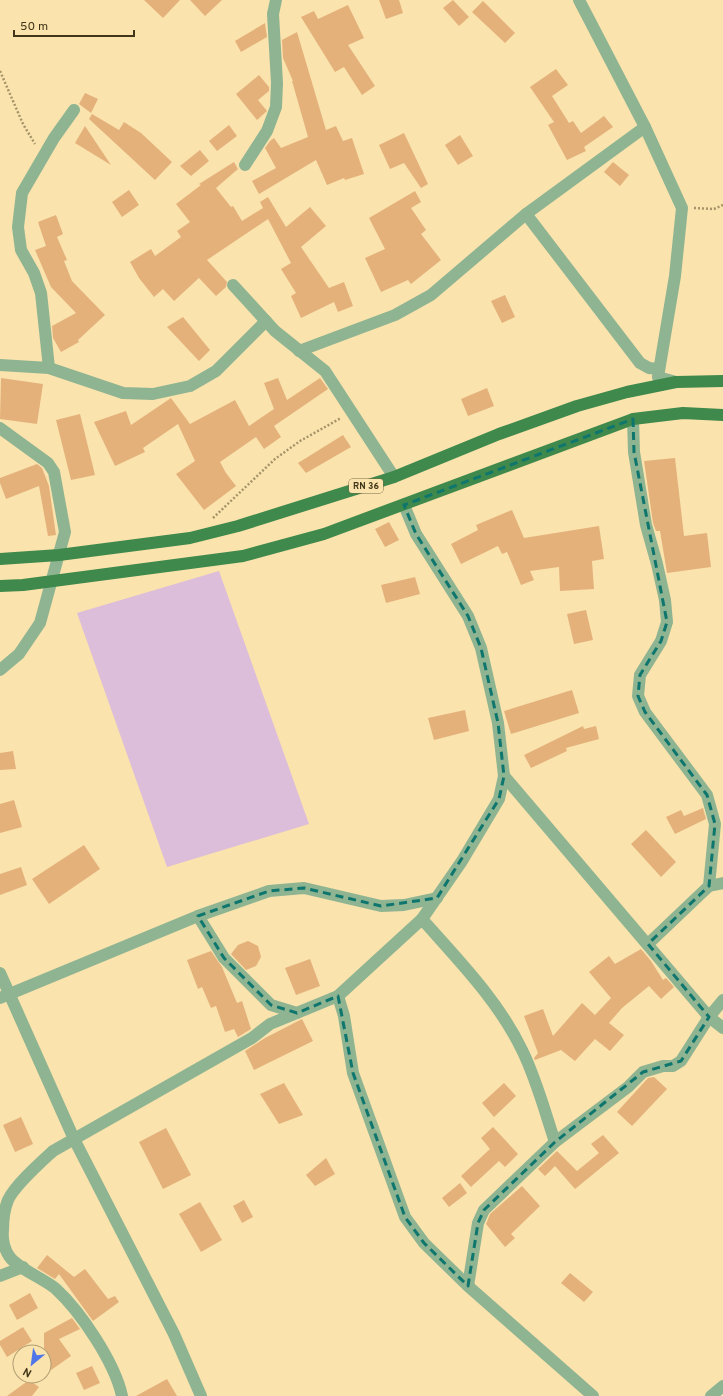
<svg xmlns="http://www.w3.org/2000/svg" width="723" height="1396" viewBox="0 0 723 1396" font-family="Overpass,sans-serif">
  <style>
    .green { fill: #dcbdda }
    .building { fill: #e5b17b }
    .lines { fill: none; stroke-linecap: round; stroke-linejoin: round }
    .path { stroke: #a59469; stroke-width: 2.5; stroke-dasharray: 2 2; stroke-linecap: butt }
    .street { stroke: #8fb492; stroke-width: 12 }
    .primary { stroke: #3e894b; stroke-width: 12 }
    .marked { fill: none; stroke: #0f766e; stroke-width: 3; stroke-dasharray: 8 5; stroke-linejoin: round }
    .labels { text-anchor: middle; stroke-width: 3; stroke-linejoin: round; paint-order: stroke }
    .shield { fill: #fae3ad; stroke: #786a45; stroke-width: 1 }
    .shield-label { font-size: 9px; font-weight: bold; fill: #413619 }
  </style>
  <rect width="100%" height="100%" fill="#fae3ad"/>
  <path class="green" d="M219,571L309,824L167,867L77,613Z"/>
  <g class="building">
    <path d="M144,0H180L163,18Z"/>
    <path d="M190,0H222L205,16Z"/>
    <path d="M379,0H399L403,13L386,19Z"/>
    <path d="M453,0L469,17L459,26L443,8Z"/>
    <path d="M483,1L515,33L505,43L472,12Z"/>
    <path d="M348,5L364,38L348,45L375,86L362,95L344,67L335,72L301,17L314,11L318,19Z"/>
    <path d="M265,23L267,37L241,52L235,41Z"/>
    <path d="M297,32L326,130L336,126L343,141L352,138L364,174L345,180L344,178L327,185L316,160L259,194L252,181L276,168L265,148L270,141L274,138L281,148L308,137L292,81H293L283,58L282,40Z"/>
    <path d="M556,69L568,85L552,96L569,123L573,121L581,133L604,116L613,127L584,147L586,151L567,160L548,125L554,122L530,87Z"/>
    <path d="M259,75L269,87V91L258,100L267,111L257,120L236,94Z"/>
    <path d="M85,93L98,99L91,113L79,104Z"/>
    <path d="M92,114L119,130L124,122L141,133L172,162L155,180L89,119Z"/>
    <path d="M229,125L237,136L217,151L209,141Z"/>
    <path d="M85,126L111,165L75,143Z"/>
    <path d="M404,133L428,184L421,188L404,163L390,169L379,145Z"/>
    <path d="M460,135L473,156L458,165L445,145Z"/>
    <path d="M200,150L209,161L191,176L180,166Z"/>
    <path d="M234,162L238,169L216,188L231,207L233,206L242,221L263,208L260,202L268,197L286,227L310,207L326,226L301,247L329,288L344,282L353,306L338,312L334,302L301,318L291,296L296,293L281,269L291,263L268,219L207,260L227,282L226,287L216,296L199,278L174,301L163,289L154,297L139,278L130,262L151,249L155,256L181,237L177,231L190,222L176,204L201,185L199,184Z"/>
    <path d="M613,162L629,175L620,186L604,172Z"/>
    <path d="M129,190L139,205L122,217L112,202Z"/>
    <path d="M415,191L421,202L411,208L426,230L421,234L441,260L411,284L408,280L381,292L365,258L385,249L369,218Z"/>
    <path d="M56,215L63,234L57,237L67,260L64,261L72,281L105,315L78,340L79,342L61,352L53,338L52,326L76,313L51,287L35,250L46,246L38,222Z"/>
    <path d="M505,295L515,317L502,323L491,301Z"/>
    <path d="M183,317L210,350L199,361L167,327Z"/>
    <path d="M1,378L43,384L37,424L0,419Z"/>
    <path d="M278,378L287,400L320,378L328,389L274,426L281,437L264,449L256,437L220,462L226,473L236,486L204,510L176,474L195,461L178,424L143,448L145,452L115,466L94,422L126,411L131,425L171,398L190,424L235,400L249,426L274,409L264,383Z"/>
    <path d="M487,388L494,406L468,416L461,399Z"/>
    <path d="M80,414L95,475L71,480L56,420Z"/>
    <path d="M343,435L351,447L306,473L298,463Z"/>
    <path d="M675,458L684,536L707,533L711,567L667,573L660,531H656L653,523L644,461Z"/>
    <path d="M37,464L42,468L49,486L56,535L48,536L39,486L6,499L0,483V478Z"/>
    <path d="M512,510L524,538L599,526L604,559L592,561L594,589L560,591L559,567L530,571L534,580L521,585L507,552L502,554L498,546L461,564L451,544L478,530L476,525Z"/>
    <path d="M389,522L399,540L385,547L375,529Z"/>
    <path d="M415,577L420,594L386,603L381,585Z"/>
    <path d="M586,610L593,640L574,644L567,614Z"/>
    <path d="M572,690L579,713L511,734L504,711Z"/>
    <path d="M465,710L469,731L434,740L428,718Z"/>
    <path d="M583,726L584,729L596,726L599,739L566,748L567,751L531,768L524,755Z"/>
    <path d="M13,751L16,769L0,770V753Z"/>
    <path d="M14,800L22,827L0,833V804Z"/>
    <path d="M703,808L706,819L675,834L666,817L681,810L684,816Z"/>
    <path d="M646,830L676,862L661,877L631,844Z"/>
    <path d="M84,845L100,869L49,904L32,879Z"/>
    <path d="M21,867L27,885L0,895V874Z"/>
    <path d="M248,941L258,946L261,957L256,966L246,970L231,954L238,945Z"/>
    <path d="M641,949L651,961L663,980L666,978L674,987L661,999L649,986L622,1008L609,1023L624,1035L610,1051L595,1039L575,1061L561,1050L535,1060L534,1058L538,1053L524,1016L543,1009L553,1036L582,1003L595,1015L611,998L589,972L609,956L615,964Z"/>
    <path d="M211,951L222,967L237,1003L242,1001L251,1029L238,1037L234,1029L225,1032L216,1006L211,1008L202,987L198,989L187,960Z"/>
    <path d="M310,959L320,986L296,995L285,968Z"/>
    <path d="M302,1019L313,1041L254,1070L245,1051L265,1038Z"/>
    <path d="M654,1077L667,1089L632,1126L617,1112L648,1078Z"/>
    <path d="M284,1083L303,1115L279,1124L260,1094Z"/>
    <path d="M504,1083L516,1096L494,1117L482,1103Z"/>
    <path d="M21,1117L33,1144L15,1152L3,1125Z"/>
    <path d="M493,1127L518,1154L505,1167L499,1161L471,1187L461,1176L490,1149L481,1138Z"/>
    <path d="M166,1128L191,1175L163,1189L139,1142Z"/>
    <path d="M603,1135L619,1153L575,1189L555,1166L545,1176L538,1169L557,1151L577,1171L599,1153L591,1144Z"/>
    <path d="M326,1158L335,1174L315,1186L306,1175Z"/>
    <path d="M460,1183L467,1193L449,1207L442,1198Z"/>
    <path d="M522,1186L540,1206L511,1234L515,1238L505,1247L486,1224L490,1214Z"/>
    <path d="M244,1200L253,1217L242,1223L233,1206Z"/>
    <path d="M200,1202L222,1240L201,1252L179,1214Z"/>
    <path d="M47,1255L74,1277L85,1269L108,1299L115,1296L119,1302L93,1321L59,1274L55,1279L37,1268Z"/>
    <path d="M570,1273L593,1292L584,1302L561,1283Z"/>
    <path d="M30,1293L38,1308L17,1320L9,1305Z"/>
    <path d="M72,1318L80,1329L59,1339L71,1356L44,1375V1333Z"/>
    <path d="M23,1327L32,1341L7,1357L0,1345V1341Z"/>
    <path d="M92,1366L100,1383L84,1390L76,1373Z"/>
    <path d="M167,1379L177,1396H136Z"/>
    <path d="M29,1380L39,1387L32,1396H7Z"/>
  </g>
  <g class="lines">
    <g class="path">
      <path d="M0,71L23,124L35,144"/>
      <path d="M694,208L714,209L723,205"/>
      <path d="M213,518L275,459L300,441L341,418"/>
    </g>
    <g class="street">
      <path d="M579,0L645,127L682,208L675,276L658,377L676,382"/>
      <path d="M645,127L526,214L640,363L649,368L658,369"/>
      <path d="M245,165L267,131L276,107L277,83L273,14L276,0"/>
      <path d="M233,285L275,331L325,371L394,477"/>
      <path d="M299,351L395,315L431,295L526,214"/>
      <path d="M0,365L49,368L123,393L153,394L190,386L216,371L266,321"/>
      <path d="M49,368L41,293L34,273L21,250L18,227L22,193L54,138L74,110"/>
      <path d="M633,419L634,452L646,525L657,564L665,600L667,622L661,641L640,675L638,696L645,712L707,795L715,824L709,886L648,944"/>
      <path d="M0,428L48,463L54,472L65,532L40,623L19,654L0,670"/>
      <path d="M504,776L709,1017L723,1028"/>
      <path d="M709,886L723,883"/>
      <path d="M198,916L224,958L271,1005L297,1013"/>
      <path d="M422,919C458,960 498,1000 522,1050C536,1078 545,1112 555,1142"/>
      <path d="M0,973L74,1139L174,1334L201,1396"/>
      <path d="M338,996L344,1016L353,1073L405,1217L424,1243L468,1286L593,1396"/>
      <path d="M0,998L198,916L269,891L304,888L381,906L404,905L437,898"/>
      <path d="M0,1276L23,1267"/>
      <path d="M468,1286L478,1223L484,1210L555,1142L628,1087L643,1072L663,1066H673L681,1061L709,1017L723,1000"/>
      <path d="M122,1396C115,1363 81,1312 56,1289C43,1278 18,1269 9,1256C4,1248 2,1239 3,1230C3,1220 4,1210 8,1200C15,1185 40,1163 53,1151L252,1038L270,1024L338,996L422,919L462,861L499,799L504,776L498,723L481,648L468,616L416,534L404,505"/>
      <path d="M711,1396L723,1386"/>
    </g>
    <g class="primary">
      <path d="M0,559L59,555L190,538L238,526L394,477L499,434L577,406L627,392L676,382L723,381"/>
      <path d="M0,586L23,585L243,556L324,534L633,419L683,413L723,415"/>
    </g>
  </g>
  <path class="marked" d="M633,419L634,452L667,622L661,641L640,675L638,696L645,712L707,795L715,824L709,886L648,944L709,1017L681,1061L643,1072L555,1142L484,1210L478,1223L468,1286L424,1243L405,1217L353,1073L338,996L297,1013L271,1005L224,958L198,916L269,891L304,888L381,906L437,898L499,799L504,776L498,723L481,648L468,616L416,534L404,505Z"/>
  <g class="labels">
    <rect class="shield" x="349" y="479" width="34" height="14" rx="3"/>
    <g class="shield-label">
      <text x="366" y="489">RN 36</text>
    </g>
  </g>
  <g transform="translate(32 1364) rotate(209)"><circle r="19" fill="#fae3ad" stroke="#b09e72"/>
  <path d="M0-3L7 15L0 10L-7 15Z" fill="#5075e9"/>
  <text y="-6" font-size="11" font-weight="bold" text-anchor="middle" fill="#413619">N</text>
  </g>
  <path d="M14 30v6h120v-6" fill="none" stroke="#413619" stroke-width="2"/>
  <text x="20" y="30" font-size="12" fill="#413619" stroke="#fae3ad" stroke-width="3" paint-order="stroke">50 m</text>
</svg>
